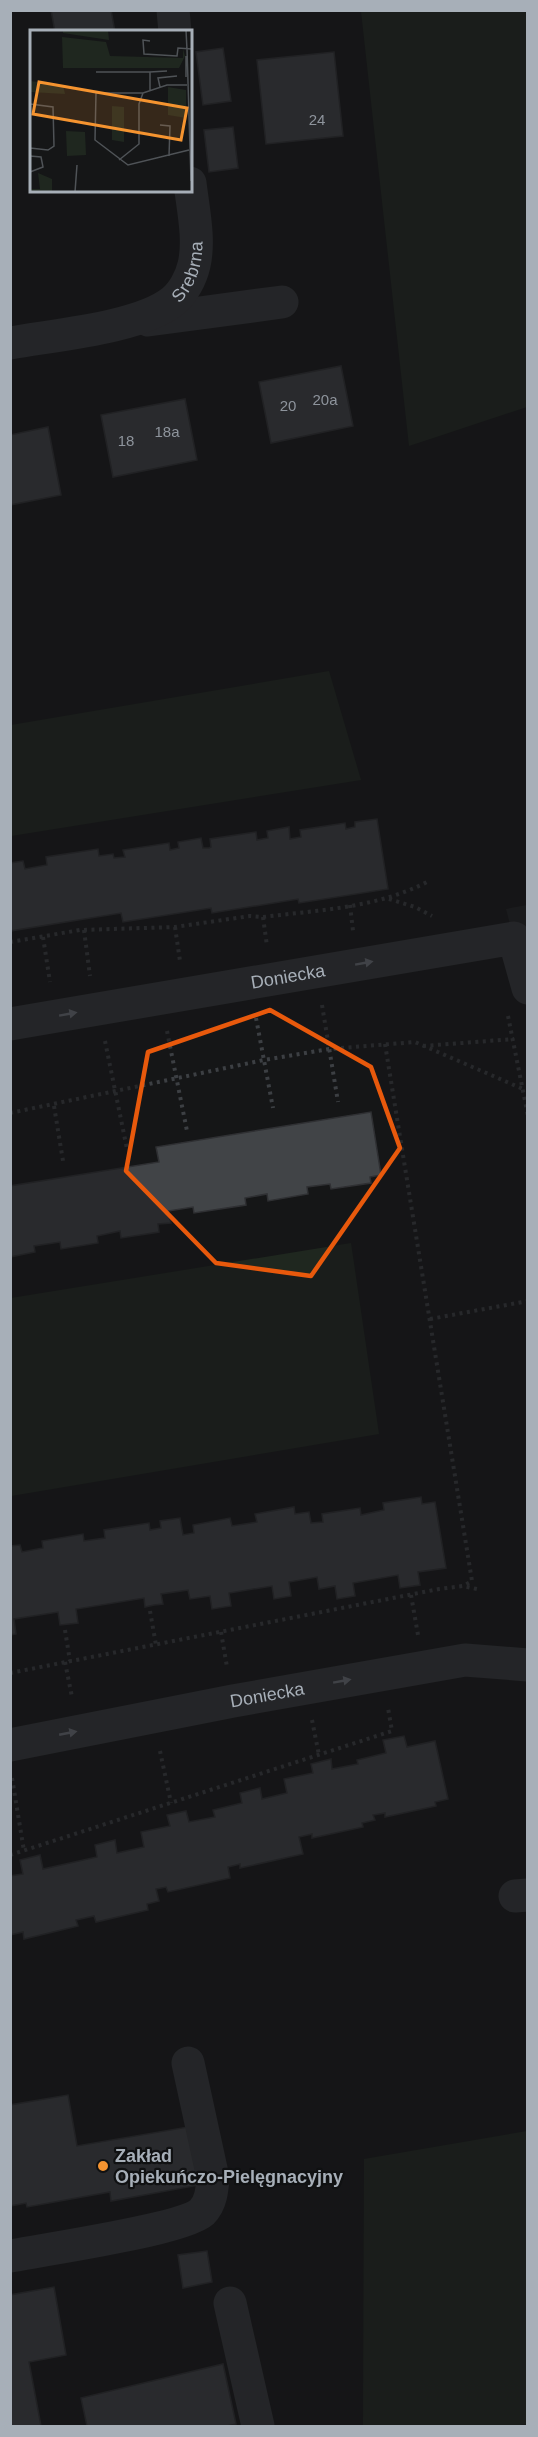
<svg xmlns="http://www.w3.org/2000/svg" width="538" height="2437" viewBox="0 0 538 2437" font-family="Helvetica,sans-serif">
  <style>
    .built { fill: #212224 }
    .green { fill: #1f271f }
    .building { fill: #414447; stroke: #2f3033; stroke-width: 1.5 }
    .lines { fill: none; stroke-linecap: round; stroke-linejoin: round }
    .path { stroke: #3c3f43; stroke-width: 4; stroke-dasharray: 3 4.5; stroke-linecap: butt }
    .minor { stroke: #36383c; stroke-width: 33 }
    .oneway { fill: #747980 }
    .marked { fill: none; stroke: #e8590c; stroke-width: 4.5; stroke-linejoin: round }
    .poi-dot { fill: #f59430; stroke: #101112; stroke-width: 2 }
    .labels { text-anchor: middle; stroke-width: 4.5; stroke-linejoin: round; paint-order: stroke }
    .number-label { font-size: 15px; fill: #8e949c }
    .street-label { font-size: 18px; fill: #a7afb8; stroke: #101112 }
    .poi-label { font-size: 18px; font-weight: bold; fill: #a7afb8; stroke: #101112; text-anchor: start }
    .inset-road { fill: none; stroke: #4f5357; stroke-width: 1.5 }
    .view { fill: #f59430; fill-opacity: 0.15; stroke: #f59430; stroke-width: 3 }
    .inset-edge { fill: none; stroke: #a7afb8; stroke-width: 3 }
  </style>
  <rect width="100%" height="100%" fill="#151617"/>
  <path class="built" d="M527,905V988L506,909Z"/>
  <g class="green">
    <path d="M361,11H527V407L409,446Z"/>
    <path d="M329,671L361,780L11,836V725Z"/>
    <path d="M351,1243L379,1434L11,1496V1298Z"/>
    <path d="M527,2131V2424L513,2426H363L364,2159Z"/>
  </g>
  <g class="building">
    <path d="M51,10H111L115,32H55Z"/>
    <path d="M223,48L231,101L203,105L196,52Z"/>
    <path d="M334,52L343,136L266,144L257,60Z"/>
    <path d="M233,127L238,168L209,172L204,130Z"/>
    <path d="M341,366L353,426L271,443L259,382Z"/>
    <path d="M185,399L197,460L113,477L101,415Z"/>
    <path d="M48,427L61,495L10,505V435Z"/>
    <path d="M377,819L388,889L299,903L298,899L212,913L211,908L123,922L121,913L10,931V863L23,861L25,869L47,865L46,857L98,849L99,856L113,854L114,858L125,857L123,850L169,843L170,850L179,848L178,842L201,838L203,848H209L211,847L210,839L256,832L257,840L268,838L267,831L289,827L290,839L301,837L300,830L345,823L346,829L355,827V822Z"/>
    <path d="M371,1112L381,1175L370,1177L371,1183L331,1189L330,1184L307,1187L308,1194L268,1201L267,1194L245,1198L246,1205L194,1213L193,1207L168,1211L171,1223L158,1224L159,1232L121,1238L120,1231L97,1236L98,1243L61,1249L60,1242L34,1246L35,1252L10,1257V1186L159,1162L156,1147Z"/>
    <path d="M421,1497L422,1504L435,1502L446,1568L418,1572L420,1585L400,1588L398,1575L353,1583L355,1596L337,1599L335,1586L319,1589L317,1577L289,1582L291,1596L274,1599L272,1586L229,1593L231,1606L212,1609L210,1596L190,1599L188,1590L161,1594L163,1604L154,1605L145,1607L144,1598L76,1609L78,1623L60,1625L58,1612L14,1619L16,1634L10,1635V1546L20,1545L22,1552L43,1548L42,1541L83,1534L84,1541L105,1538L104,1530L149,1523L150,1530L161,1528L160,1521L180,1518L183,1535L194,1533L193,1525L230,1518L232,1526L257,1522L255,1514L294,1507L295,1514L309,1512L311,1523L323,1522L322,1514L360,1508L361,1515L384,1510L383,1503Z"/>
    <path d="M404,1736L407,1747L435,1741L448,1799L435,1802L436,1806L385,1817V1813L373,1815L375,1820L362,1823L363,1827L312,1838V1834L299,1837L303,1854L240,1868V1864L228,1867L230,1878L168,1892L166,1887L156,1889L159,1901L147,1904L148,1910L96,1922L94,1916L76,1920L78,1926L24,1939L23,1932L10,1935V1876L23,1874L20,1860L40,1855L43,1869L97,1857L95,1845L115,1840L117,1853L144,1847L141,1832L170,1826L167,1815L186,1811L189,1822L215,1817L213,1810L242,1803L240,1793L260,1788L262,1799L287,1793L284,1779L313,1773L311,1764L331,1759L332,1769L358,1764L357,1760L386,1753L383,1740Z"/>
    <path d="M68,2095L77,2146L188,2127L199,2185L111,2201L110,2192L27,2207L26,2203L10,2206V2105Z"/>
    <path d="M207,2251L212,2282L183,2288L178,2255Z"/>
    <path d="M54,2287L66,2355L29,2362L41,2426H10V2295Z"/>
    <path d="M223,2364L236,2424L227,2426H87L81,2398Z"/>
  </g>
  <g class="lines">
    <g class="path">
      <path d="M389,899L415,907L432,916"/>
      <path d="M350,905L353,931"/>
      <path d="M263,917L267,946"/>
      <path d="M175,927L180,961"/>
      <path d="M84,930L90,976"/>
      <path d="M43,937L50,982"/>
      <path d="M10,942L80,930L175,927L250,916L263,917C319,910 378,908 429,881"/>
      <path d="M322,1005L338,1102"/>
      <path d="M508,1016L528,1116"/>
      <path d="M256,1018L273,1108"/>
      <path d="M167,1031L187,1131"/>
      <path d="M105,1041L127,1149"/>
      <path d="M385,1044L472,1581L463,1586"/>
      <path d="M423,1046L514,1039"/>
      <path d="M54,1106L63,1161"/>
      <path d="M10,1113L264,1060L329,1049L415,1042L523,1089"/>
      <path d="M430,1319L528,1301"/>
      <path d="M411,1595L418,1635"/>
      <path d="M150,1611L156,1645"/>
      <path d="M65,1630L70,1661"/>
      <path d="M221,1632L227,1667"/>
      <path d="M65,1662L72,1697"/>
      <path d="M10,1673L439,1589L463,1586L481,1590"/>
      <path d="M312,1720L319,1755"/>
      <path d="M160,1751L171,1803"/>
      <path d="M12,1778L24,1851"/>
      <path d="M10,1855L392,1731L388,1708"/>
    </g>
    <g class="minor">
      <path d="M173,10L175,32"/>
      <path d="M148,320L282,302"/>
      <path id="s1" d="M10,343C54,335 140,328 173,301C183,293 191,278 194,265C200,240 193,209 190,183"/>
      <path id="s2" d="M10,1024L514,938L528,988"/>
      <path id="s3" d="M10,1745L233,1701L465,1660L528,1665"/>
      <path d="M515,1896L528,1895"/>
      <path d="M10,2256C43,2250 184,2229 202,2212C211,2203 212,2190 213,2178L188,2063"/>
      <path d="M230,2303L258,2426"/>
    </g>
  </g>
  <defs><path id="oneway-solid" d="M-6-.8H1V-3.2L6.5 0L1 3.2V.8H-6Z" transform="scale(1.5)"/></defs>
  <g class="oneway">
    <use href="#oneway-solid" transform="translate(364 963) rotate(-10)"/>
    <use href="#oneway-solid" transform="translate(68 1014) rotate(-10)"/>
    <use href="#oneway-solid" transform="translate(342 1681) rotate(-10)"/>
    <use href="#oneway-solid" transform="translate(68 1733) rotate(-11)"/>
  </g>
  <path d="M0 0H538V2437H0ZM270,1010L371,1067L400,1148L311,1276L216,1263L126,1171L148,1052Z" fill="#151617" fill-opacity=".55" fill-rule="evenodd"/>
  <path class="marked" d="M270,1010L371,1067L400,1148L311,1276L216,1263L126,1171L148,1052Z"/>
  <circle class="poi-dot" cx="103" cy="2166" r="6"/>
  <g class="labels">
    <g class="number-label">
      <text x="317" y="125">24</text>
      <text x="325" y="405">20a</text>
      <text x="288" y="411">20</text>
      <text x="167" y="437">18a</text>
      <text x="126" y="446">18</text>
    </g>
    <g class="street-label">
      <text dy="6" stroke="none"><textPath href="#s1" startOffset="204">Srebrna</textPath></text>
      <text dy="6" stroke="none"><textPath href="#s2" startOffset="282">Doniecka</textPath></text>
      <text dy="6" stroke="none"><textPath href="#s3" startOffset="262">Doniecka</textPath></text>
    </g>
    <g class="poi-label">
      <text x="115" y="2162">Zakład<tspan x="115" dy="21">Opiekuńczo-Pielęgnacyjny</tspan></text>
    </g>
  </g>
  <g transform="translate(30 30)">
    <rect width="162" height="162" fill="#151617"/>
    <path d="M33,0H78L79,10L33,3ZM32,7L76,12L80,26L153,28V19L155,26L149,38H33ZM0,51L33,55L35,64L0,62ZM138,57L156,60V88L138,85ZM82,76L94,77V112L82,110ZM36,101L55,102L56,125L37,126ZM8,143L22,149V162H0V159H10Z" fill="#1f271f"/>
    <path class="inset-road" d="M156,0L157,20M120,11L113,10L114,24L147,26L148,18L162,19M157,19L161,151M156,26V47M66,42H120M157,55H137L113,63H66L65,110L98,135L159,120M130,57L128,48L147,46M120,61V42L137,41M0,74L23,77L24,116L18,120L0,118M0,89V118M130,95L140,96L139,126M0,126L11,127L13,137L0,142M89,130L109,114V74L113,63M45,162L47,135"/>
    <path class="view" d="M9,52L157,78L151,110L3,84Z"/>
    <rect width="162" height="162" class="inset-edge"/>
  </g>
  <rect width="538" height="2437" fill="none" stroke="#a7afb8" stroke-width="24"/>
</svg>
